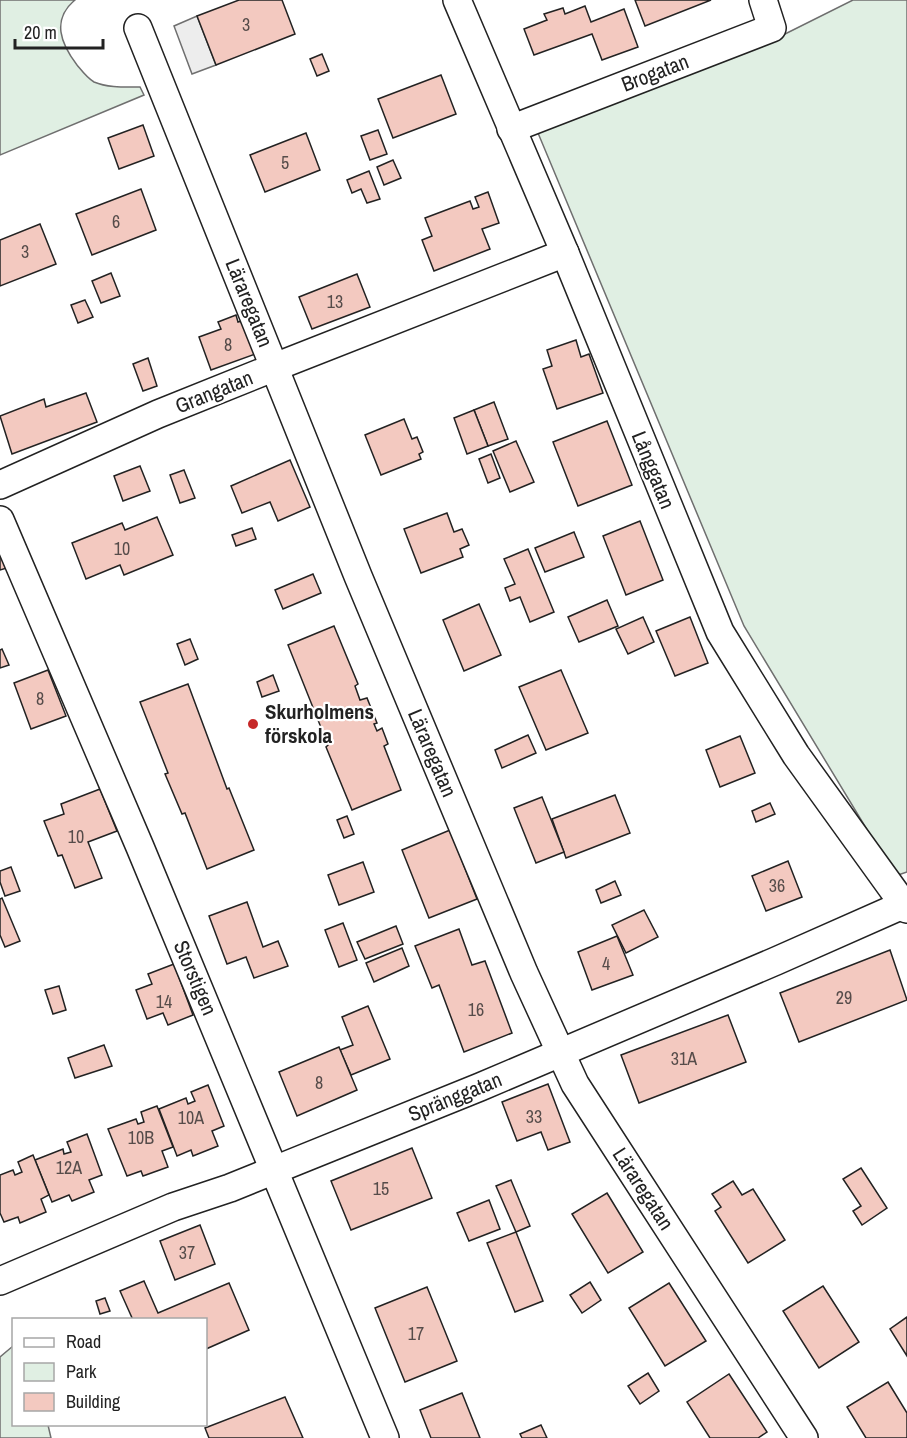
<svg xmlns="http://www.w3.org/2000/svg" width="907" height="1438" viewBox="0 0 907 1438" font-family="'Archivo Narrow',sans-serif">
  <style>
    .green { fill: #e0efe3; stroke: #6f6f6f; stroke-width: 1.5 }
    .parking { fill: #ededed; stroke: #6f6f6f; stroke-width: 1.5 }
    .building { fill: #f3c9c0; stroke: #222; stroke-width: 1.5 }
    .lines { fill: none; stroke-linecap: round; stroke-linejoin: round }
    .street-casing { stroke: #222; stroke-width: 30 }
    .street { stroke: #fff; stroke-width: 27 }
    .poi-dot { fill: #c62828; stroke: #fff; stroke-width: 2 }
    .labels { text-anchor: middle; stroke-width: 4.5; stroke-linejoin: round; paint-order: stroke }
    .number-label { font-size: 18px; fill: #564c4a }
    .street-label { font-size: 21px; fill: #222; stroke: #fff }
    .poi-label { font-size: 21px; font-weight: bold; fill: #222; stroke: #fff; text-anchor: start }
  </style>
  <rect width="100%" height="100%" fill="#fff"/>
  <g class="green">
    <path d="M0,0H75C51,20 61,44 77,65C82,71 87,78 94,82C108,88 125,87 140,87L144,95L0,155Z"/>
    <path d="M853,0H907V872L895,876L744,626L538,133L779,37Z"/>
    <path d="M13,1346L14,1424L48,1425L51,1438H0V1357Z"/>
  </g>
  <path class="parking" d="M197,16L216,65L192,74L174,26Z"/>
  <g class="building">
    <path d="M239,0H282L295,34L216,65L197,16Z"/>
    <path d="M635,0H711L645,26Z"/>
    <path d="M585,6L591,22L624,9L638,47L602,60L592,34L534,55L524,29L547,20L544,14L563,8L565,14Z"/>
    <path d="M322,54L329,71L317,76L310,59Z"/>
    <path d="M441,75L456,114L393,138L378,99Z"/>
    <path d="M143,125L154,156L119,169L108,138Z"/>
    <path d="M378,130L387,154L370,160L361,136Z"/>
    <path d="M306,133L320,170L265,192L250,155Z"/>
    <path d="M393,160L401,178L384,185L377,167Z"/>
    <path d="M369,171L380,199L367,203L361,189L352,193L347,180Z"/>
    <path d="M141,189L156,230L92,255L76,214Z"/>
    <path d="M488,192L499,223L482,229L490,249L434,271L422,240L432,236L425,218L470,201L473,209L479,207L475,197Z"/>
    <path d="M40,224L56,264L0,286V240Z"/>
    <path d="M111,273L120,296L101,303L92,281Z"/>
    <path d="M357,274L370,307L312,329L299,297Z"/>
    <path d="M85,300L93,317L78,323L71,305Z"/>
    <path d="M236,315L238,322L245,320L258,353L211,370L199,337L221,329L218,322Z"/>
    <path d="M576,340L581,357L589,354L603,393L557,409L543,369L552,366L547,350Z"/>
    <path d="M148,358L157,386L143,391L133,364Z"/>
    <path d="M86,393L97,422L12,454L0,416L44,399L46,407Z"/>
    <path d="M494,402L508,439L488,446L474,410Z"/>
    <path d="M474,410L488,446L467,454L454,418Z"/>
    <path d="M404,419L412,439L417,437L423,452L419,454L421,459L381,475L365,435Z"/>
    <path d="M607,421L632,485L578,506L553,442Z"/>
    <path d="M516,441L534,482L510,492L493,451Z"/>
    <path d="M491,454L500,478L488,483L479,459Z"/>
    <path d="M290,460L310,507L278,521L270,502L242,513L231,486Z"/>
    <path d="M140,466L150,491L123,501L114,476Z"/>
    <path d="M184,470L195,498L180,503L170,475Z"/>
    <path d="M447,513L454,532L462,529L469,545L460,549L463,557L421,573L404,529Z"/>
    <path d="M157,517L173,555L124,575L120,565L86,579L72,543L122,523L125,530Z"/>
    <path d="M640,521L663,580L626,595L603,536Z"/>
    <path d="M252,528L256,539L236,546L232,535Z"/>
    <path d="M574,532L584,557L545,572L535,548Z"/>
    <path d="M0,540L10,567L0,570Z"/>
    <path d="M528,549L554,612L530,622L520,597L510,601L505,588L515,584L504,559Z"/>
    <path d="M313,574L321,593L283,609L275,590Z"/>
    <path d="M607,600L618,626L579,642L568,617Z"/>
    <path d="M479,604L501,655L464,671L443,620Z"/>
    <path d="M643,617L654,642L628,654L616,629Z"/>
    <path d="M690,617L708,663L675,676L656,631Z"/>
    <path d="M334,626L358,684L355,686L360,700L367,698L377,723L374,724L377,731L382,728L388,744L384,746L401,790L352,810L326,747L328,745L288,645Z"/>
    <path d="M190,639L198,659L185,665L177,644Z"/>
    <path d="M2,649L9,665L0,668V650Z"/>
    <path d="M48,670L66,716L31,729L14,683Z"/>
    <path d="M561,670L588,733L546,750L519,687Z"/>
    <path d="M273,675L279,691L262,697L257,682Z"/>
    <path d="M188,684L227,789L229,788L254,850L207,869L185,813L182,814L165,774L168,773L140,702Z"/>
    <path d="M528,735L536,753L502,768L495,750Z"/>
    <path d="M740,736L755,773L720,787L706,750Z"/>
    <path d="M100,789L117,831L88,842L102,878L75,888L62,855L58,856L44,821L64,814L61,804Z"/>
    <path d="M615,795L630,833L566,858L552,819Z"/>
    <path d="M542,797L564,852L536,863L514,808Z"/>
    <path d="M770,803L775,814L756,822L752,811Z"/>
    <path d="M347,816L354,834L344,838L337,820Z"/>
    <path d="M450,830L477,899L429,918L402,850Z"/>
    <path d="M788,861L802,897L766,911L752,876Z"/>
    <path d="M363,862L374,892L339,905L328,875Z"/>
    <path d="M11,867L20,891L5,896L0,882V871Z"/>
    <path d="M615,881L621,895L601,903L596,890Z"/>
    <path d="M2,898L20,941L5,947L0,935V899Z"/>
    <path d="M247,902L263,947L278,941L288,966L254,978L246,957L227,964L209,916Z"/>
    <path d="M644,910L658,937L626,953L612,925Z"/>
    <path d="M343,923L357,960L339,967L325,930Z"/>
    <path d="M396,926L403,944L365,959L357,942Z"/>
    <path d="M459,929L472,965L485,961L512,1033L464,1052L439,985L432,988L415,946Z"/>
    <path d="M617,936L633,975L592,990L578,952Z"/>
    <path d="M402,948L409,966L374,982L366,963Z"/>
    <path d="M890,950L907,1000L799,1042L780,993Z"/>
    <path d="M174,964L193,1015L168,1025L163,1013L147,1019L136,990L152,984L148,974Z"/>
    <path d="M59,986L66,1010L53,1014L45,990Z"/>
    <path d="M368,1006L390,1059L351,1075L340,1050L353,1045L342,1017Z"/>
    <path d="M728,1015L746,1062L639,1103L621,1055Z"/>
    <path d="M104,1045L112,1066L75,1078L68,1058Z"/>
    <path d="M339,1047L357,1090L297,1116L279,1072Z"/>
    <path d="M548,1084L570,1142L548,1150L541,1132L517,1141L502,1102Z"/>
    <path d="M208,1085L224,1126L212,1131L218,1146L193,1156L191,1150L177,1156L159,1109L186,1098L188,1104L195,1101L191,1092Z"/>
    <path d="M157,1106L173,1147L162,1151L168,1167L143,1176L141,1171L127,1176L108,1129L136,1119L138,1124L144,1122L141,1112Z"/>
    <path d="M87,1134L102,1175L89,1180L94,1192L72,1201L69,1195L52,1202L35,1160L63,1149L64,1154L71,1152L67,1142Z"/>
    <path d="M412,1148L432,1198L351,1230L331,1181Z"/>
    <path d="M33,1155L49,1195L41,1199L46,1212L20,1223L18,1217L4,1222L0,1213V1175L13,1170L15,1175L22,1172L18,1162Z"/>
    <path d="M861,1168L887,1208L862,1225L853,1211L861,1206L843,1179Z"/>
    <path d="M511,1180L530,1226L516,1232L496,1186Z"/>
    <path d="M733,1181L742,1195L753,1189L785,1240L748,1263L715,1211L721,1207L712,1194Z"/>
    <path d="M607,1193L643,1252L608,1273L572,1214Z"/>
    <path d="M489,1200L500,1229L469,1241L457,1213Z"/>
    <path d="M200,1225L215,1264L175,1280L160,1241Z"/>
    <path d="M516,1232L543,1301L515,1312L487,1243Z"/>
    <path d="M144,1281L158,1313L229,1283L249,1330L206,1349V1320H133L120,1291Z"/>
    <path d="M590,1282L601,1300L582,1313L570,1295Z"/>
    <path d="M669,1283L706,1341L665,1366L629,1308Z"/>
    <path d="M823,1286L859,1342L819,1368L783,1311Z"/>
    <path d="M427,1287L457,1361L405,1382L375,1308Z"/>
    <path d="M105,1298L110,1311L100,1314L96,1301Z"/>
    <path d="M907,1317V1356L890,1329Z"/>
    <path d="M648,1373L659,1391L640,1404L628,1386Z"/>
    <path d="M729,1374L767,1432L758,1438H710L687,1402Z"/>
    <path d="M888,1382L907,1413V1438H866L847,1407Z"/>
    <path d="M462,1393L480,1438H431L420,1410Z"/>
    <path d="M285,1397L303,1438H209L205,1428Z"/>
    <path d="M541,1425L547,1438H522L520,1434Z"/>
  </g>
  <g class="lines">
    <defs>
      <g id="street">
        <path d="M457,0L565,253L720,632L796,755L907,909"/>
        <path d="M138,28L358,576L524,973L575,1084L804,1438"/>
        <path d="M511,129L772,28L763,0"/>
        <path d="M0,485L158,414L275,367L565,253"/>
        <path d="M0,520L140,847L385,1438"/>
        <path d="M0,1281L173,1207L230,1188L480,1087L776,961L907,903"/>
      </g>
    </defs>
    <use href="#street" class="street-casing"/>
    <use href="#street" class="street"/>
  </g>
  <circle class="poi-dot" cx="253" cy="724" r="6"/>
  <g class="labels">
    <g class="number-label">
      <text x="246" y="31">3</text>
      <text x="285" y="169">5</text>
      <text x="116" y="228">6</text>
      <text x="25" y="258">3</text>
      <text x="335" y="308">13</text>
      <text x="228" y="351">8</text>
      <text x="122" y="555">10</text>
      <text x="40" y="705">8</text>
      <text x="76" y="843">10</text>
      <text x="777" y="892">36</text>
      <text x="606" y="970">4</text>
      <text x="844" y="1004">29</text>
      <text x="164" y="1008">14</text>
      <text x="476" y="1016">16</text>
      <text x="684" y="1065">31A</text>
      <text x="319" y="1089">8</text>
      <text x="534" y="1123">33</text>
      <text x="191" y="1124">10A</text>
      <text x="141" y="1144">10B</text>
      <text x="69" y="1174">12A</text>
      <text x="381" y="1195">15</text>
      <text x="187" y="1259">37</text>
      <text x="416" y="1340">17</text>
    </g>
    <g class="street-label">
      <text transform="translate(655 73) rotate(-21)" y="7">Brogatan</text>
      <text transform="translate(249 303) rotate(68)" y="7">Läraregatan</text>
      <text transform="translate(214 392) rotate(-22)" y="7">Grangatan</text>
      <text transform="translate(653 470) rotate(68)" y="7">Långgatan</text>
      <text transform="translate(432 753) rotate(67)" y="7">Läraregatan</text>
      <text transform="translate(195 978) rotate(67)" y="7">Storstigen</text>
      <text transform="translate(455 1097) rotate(-22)" y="7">Spränggatan</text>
      <text transform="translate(643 1189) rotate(57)" y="7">Läraregatan</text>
    </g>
    <g class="poi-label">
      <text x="265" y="719">Skurholmens<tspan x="265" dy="24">förskola</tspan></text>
    </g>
  </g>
  <rect x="12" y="1318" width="195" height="108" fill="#ffffff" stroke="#a7a7a7" stroke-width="1.5"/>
  <rect x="24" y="1338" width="30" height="9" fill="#ffffff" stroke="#a7a7a7" stroke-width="1.5"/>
  <text x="66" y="1348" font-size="18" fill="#222222">Road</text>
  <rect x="24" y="1363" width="30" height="18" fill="#e0efe3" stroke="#a7a7a7" stroke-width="1.5"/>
  <text x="66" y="1378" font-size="18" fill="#222222">Park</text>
  <rect x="24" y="1393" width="30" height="18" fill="#f3c9c0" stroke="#a7a7a7" stroke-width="1.5"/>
  <text x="66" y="1408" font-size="18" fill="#222222">Building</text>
  <path d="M15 39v9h88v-9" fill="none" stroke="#222222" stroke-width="3"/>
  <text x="24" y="39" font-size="18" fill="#222222" stroke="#ffffff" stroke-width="4.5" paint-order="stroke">20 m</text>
</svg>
